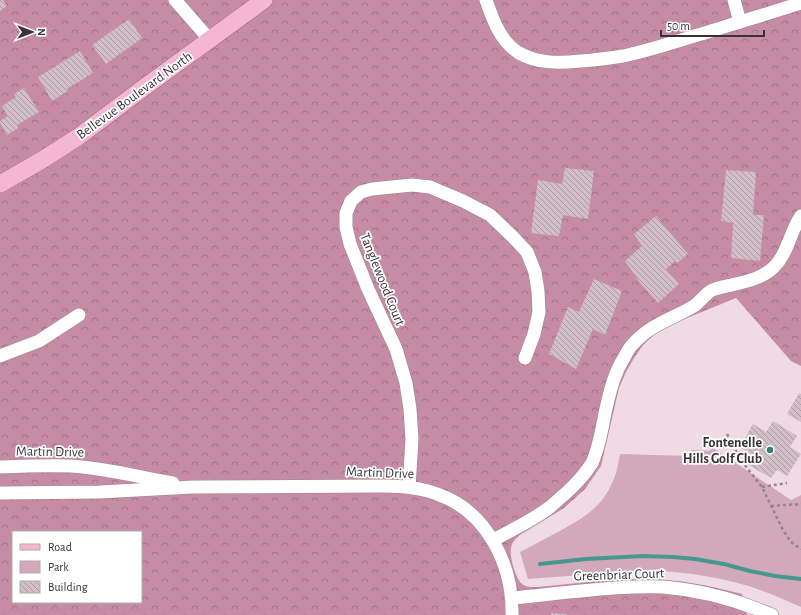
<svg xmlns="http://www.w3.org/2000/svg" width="801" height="615" viewBox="0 0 801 615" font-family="'Alegreya Sans',sans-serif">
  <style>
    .green { fill: #d1a9ba }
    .forest { fill: url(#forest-crowns); fill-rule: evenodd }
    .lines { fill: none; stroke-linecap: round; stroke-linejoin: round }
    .stream { stroke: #49968f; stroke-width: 4 }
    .building { fill: url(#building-back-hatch) }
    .minor-casing { stroke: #9a888f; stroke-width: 14 }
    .major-casing { stroke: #af6889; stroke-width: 18 }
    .path { stroke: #93858b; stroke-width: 2.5; stroke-dasharray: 3 3; stroke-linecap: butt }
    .minor { stroke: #fff; stroke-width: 13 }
    .major { stroke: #f5b6d3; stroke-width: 17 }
    .poi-dot { fill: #357d77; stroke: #fff; stroke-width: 1.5 }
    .labels { text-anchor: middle; stroke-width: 3.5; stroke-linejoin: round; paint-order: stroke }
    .street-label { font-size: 14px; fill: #393235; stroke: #fff }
    .poi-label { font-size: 14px; font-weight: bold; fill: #393235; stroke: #fff; text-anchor: end }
  </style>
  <defs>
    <pattern id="forest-crowns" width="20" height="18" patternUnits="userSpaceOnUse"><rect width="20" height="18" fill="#c68ca5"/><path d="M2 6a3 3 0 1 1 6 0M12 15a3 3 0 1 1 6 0" fill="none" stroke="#a27387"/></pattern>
    <pattern id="building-back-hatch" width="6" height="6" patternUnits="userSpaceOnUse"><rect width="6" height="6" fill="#d2bec6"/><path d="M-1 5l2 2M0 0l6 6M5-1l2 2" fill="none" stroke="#ab9ba2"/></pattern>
  </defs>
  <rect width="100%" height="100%" fill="#f0dbe4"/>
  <path class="green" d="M712,447L791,500L801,495V607L771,594L749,586L721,579L693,574L664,571H635L528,579L520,552C533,545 545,539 558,532C581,519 601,509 612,483C617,474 618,464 620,454L689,456L691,450L710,451Z"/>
  <path class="forest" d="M0,0H801V366L791,361L736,298L665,327L654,335L643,345L634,358L626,372L619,388L601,466L585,489L564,508L520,535C515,539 512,542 511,548C509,556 516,579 522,584C527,588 532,587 538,587C571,584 605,579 639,579C674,578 708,585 742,594L747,615H0ZM13,532H141V602H13Z"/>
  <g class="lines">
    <path class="stream" d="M540,564L586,559L643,556L673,557L695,559L724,564L750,571L775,576L801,579"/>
  </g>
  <g class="building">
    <path d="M0,0H3L7,6L0,11Z"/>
    <path d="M129,19L142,38L106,64L92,45Z"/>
    <path d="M80,51L93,73L67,89L68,91L52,101L38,77Z"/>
    <path d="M24,88L39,112L17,125L18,128L7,135L0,123V121L8,116L2,106L16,97L14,94Z"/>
    <path d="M565,168L594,171L588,219L563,215L559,236L531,233L538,180L562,184Z"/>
    <path d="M726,170L756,172L753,215H764L760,261L731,258L733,223L721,221Z"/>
    <path d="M656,216L688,254L677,263L675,261L666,269L679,284L658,303L641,284L625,261L642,246L634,234Z"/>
    <path d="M594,279L622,291L605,335L593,329L576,369L549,354L568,307L579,312Z"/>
    <path d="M799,393L801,394V422L787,414Z"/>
    <path d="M773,421L797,436L790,447L801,454L787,476L777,470L771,478L747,464L752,455L740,447L753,424L766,432Z"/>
    <path d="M551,613L567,614V615H551Z"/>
  </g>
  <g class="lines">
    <defs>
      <g id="minor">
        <path d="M175,0L210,40"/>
        <path d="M486,0C493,20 500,41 519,53C538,64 560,63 581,61C595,60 610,58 623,56C652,50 680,40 708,32C739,22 770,13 801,3"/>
        <path d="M734,0L740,22"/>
        <path d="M0,356L39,341L79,315"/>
        <path d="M0,467C23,466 47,465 71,466C105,468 139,477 173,483"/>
        <path d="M409,487L412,439L410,409L406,383L396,349L368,289L350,244L346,227V213L351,201L361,192L372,189L412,185L430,187L463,201L490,215L512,236L527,252L535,272L538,291L539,312L534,334L525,358"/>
        <path d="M0,493L99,492L193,487L383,486C401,486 419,487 437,494C487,511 513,565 512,615"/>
        <path d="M493,540C512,530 533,520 550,507C556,502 561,497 566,493C576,484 585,474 592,463C599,448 602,429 605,413C610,392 613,375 625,356C627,352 630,347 633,344C651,324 672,319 694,306C701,301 707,291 715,289C735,283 759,282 774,267C788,253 790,232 801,216"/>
        <path d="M512,598C535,596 558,593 581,591C609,588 636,586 663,587C701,590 737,600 772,615"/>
      </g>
      <path id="major" d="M0,184L42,160L78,137L142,89L264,0"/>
    </defs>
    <use href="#minor" class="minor-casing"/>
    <use href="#major" class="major-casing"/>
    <g class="path">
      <path d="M727,434L740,459L762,487L783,530L791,542L801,549"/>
      <path d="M762,487L787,483"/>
      <path d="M771,506L801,504"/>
    </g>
    <use href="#minor" class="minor"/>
    <use href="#major" class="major"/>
  </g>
  <circle class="poi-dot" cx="770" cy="450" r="4"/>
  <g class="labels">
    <g class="street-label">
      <text transform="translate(134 95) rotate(-36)" y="5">Bellevue Boulevard North</text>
      <text transform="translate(383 279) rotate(68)" y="5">Tanglewood Court</text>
      <text transform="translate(50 451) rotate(1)" y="5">Martin Drive</text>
      <text transform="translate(380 472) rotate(2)" y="5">Martin Drive</text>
      <text transform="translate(619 574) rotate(-2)" y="5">Greenbriar Court</text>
    </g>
    <g class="poi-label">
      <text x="762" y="447">Fontenelle<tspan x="762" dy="16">Hills Golf Club</tspan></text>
    </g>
  </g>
  <rect x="12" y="531" width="130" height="72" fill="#ffffff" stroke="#b0adae"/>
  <rect x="20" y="544" width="20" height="6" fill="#f5b6d3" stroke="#b0adae"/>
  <text x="48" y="551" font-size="12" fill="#393235">Road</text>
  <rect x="20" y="561" width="20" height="12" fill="#d1a9ba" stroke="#b0adae"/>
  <text x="48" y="571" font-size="12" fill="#393235">Park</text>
  <rect x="20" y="581" width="20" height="12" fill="url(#building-back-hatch)" stroke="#b0adae"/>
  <text x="48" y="591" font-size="12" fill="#393235">Building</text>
  <g transform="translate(32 32) rotate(90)" stroke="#ffffff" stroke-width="3" paint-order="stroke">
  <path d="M0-3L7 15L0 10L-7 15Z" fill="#393235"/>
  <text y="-6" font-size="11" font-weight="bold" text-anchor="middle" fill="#393235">N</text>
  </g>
  <path d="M661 30v6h103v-6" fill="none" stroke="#393235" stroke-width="2"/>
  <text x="667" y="30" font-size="12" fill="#393235" stroke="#ffffff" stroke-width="3" paint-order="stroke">50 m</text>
</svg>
